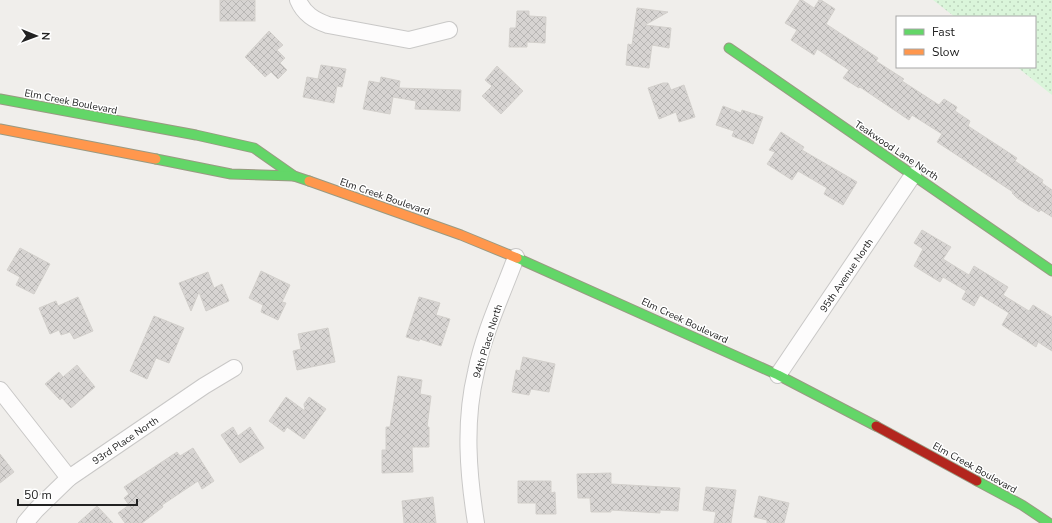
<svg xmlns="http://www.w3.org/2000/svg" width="1052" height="523" viewBox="0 0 1052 523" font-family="'Nunito Sans',sans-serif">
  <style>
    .park { fill: url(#park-dots) }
    .building { fill: url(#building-cross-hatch); stroke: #d3d0cc }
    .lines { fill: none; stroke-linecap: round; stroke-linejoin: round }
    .street-casing { stroke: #c9c8c7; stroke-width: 18 }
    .fast-casing { stroke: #999a82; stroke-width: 11 }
    .slow-casing { stroke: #999a82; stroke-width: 11 }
    .jam-casing { stroke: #999a82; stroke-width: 11 }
    .street { stroke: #fdfcfc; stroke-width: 16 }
    .fast { stroke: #63d668; stroke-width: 9 }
    .slow { stroke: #ff974d; stroke-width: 9 }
    .jam { stroke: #b3261e; stroke-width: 9 }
    .labels { text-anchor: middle; stroke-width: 3; stroke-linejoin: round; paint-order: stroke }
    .street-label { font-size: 10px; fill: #222; stroke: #fff }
  </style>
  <defs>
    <pattern id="park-dots" width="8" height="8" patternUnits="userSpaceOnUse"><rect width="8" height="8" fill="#daf5da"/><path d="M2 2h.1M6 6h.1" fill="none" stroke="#bbd2bb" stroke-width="1.8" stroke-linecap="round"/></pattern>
    <pattern id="building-cross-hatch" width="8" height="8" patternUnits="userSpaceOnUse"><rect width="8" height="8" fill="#d7d4d2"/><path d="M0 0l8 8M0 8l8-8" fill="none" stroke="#b8b6b4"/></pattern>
  </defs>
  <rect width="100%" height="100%" fill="#f0eeeb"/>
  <path class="park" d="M933,0H1052V95L1017,67H1035V17H955Z"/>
  <g class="building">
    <rect x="220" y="0" width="35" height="21"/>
    <path d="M800,0H802L814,8L819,0H821L835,9L826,24L878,58L876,61L904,79L902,81L939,105L944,99L957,107L955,111L970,121L968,126L1017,158L1015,161L1043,180L1042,183L1052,190V217L1041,210L1039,212L1017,198L1012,193L1013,192L937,142L942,134L912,115L909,120L860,87L859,88L843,78L849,70L817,49L814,55L791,40L797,30L785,23Z"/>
    <path d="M637,8L668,12L645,25L671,28L669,48L652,45L649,68L626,65L628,44L632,45Z"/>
    <path d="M517,11H529V16L546,17L545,43L527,42V47H509L510,28H516Z"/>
    <path d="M269,31L283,45L277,50L285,58L280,63L287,70L278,79L271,72L265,77L245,57Z"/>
    <path d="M321,65L346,69L342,87L337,86L334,103L303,97L307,77L318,79Z"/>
    <path d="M497,66L523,91L501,114L482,96L492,86L485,80Z"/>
    <path d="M381,77L400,81L399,88L461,90L460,111L415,109L416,101L393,97L390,114L363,109L369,81L380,83Z"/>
    <path d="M663,83H668L671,90L684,85L695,117L679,122L676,112L659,119L648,88Z"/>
    <path d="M723,106L741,113L742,110L763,117L753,144L732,136L734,131L716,125Z"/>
    <path d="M781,132L804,147L802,150L857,182L843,205L824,194L827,188L798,171L792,180L767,164L775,152L769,150Z"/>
    <path d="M922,230L951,247L943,259L969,275L974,266L1008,287L1003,295L1029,311L1033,305L1052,317V351L1038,342L1036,347L1002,325L1009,313L980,295L974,306L962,299L966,291L943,277L940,282L914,266L923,249L914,243Z"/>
    <path d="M20,248L50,264L34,294L16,285L20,277L7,270Z"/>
    <path d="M261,271L290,285L282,302L286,303L278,320L261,312L263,305L249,298Z"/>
    <path d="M208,272L214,288L222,284L229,301L206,311L199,292L191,311L179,283Z"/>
    <path d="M78,297L93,331L74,339L70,332L61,335L59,330L50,334L39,308L56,301L58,306Z"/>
    <path d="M419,297L440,303L436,315L450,319L441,346L420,339L419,341L406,337Z"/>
    <path d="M154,316L184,328L169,363L156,358L147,379L130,371Z"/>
    <path d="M328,328L335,362L297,370L293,351L301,349L298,334Z"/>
    <path d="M523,357L555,364L549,392L531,389L529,395L512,392L516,370L520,371Z"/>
    <path d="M77,365L95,387L71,408L62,398L60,400L45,384L59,372L63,377Z"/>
    <path d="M398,376L422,380L420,394L431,396L427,427H429V447H412L413,472L382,473V450H386V427H390Z"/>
    <path d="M286,397L305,411L304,404L309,397L326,409L304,439L287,427L284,432L269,421Z"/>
    <path d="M233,427L238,436L250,427L264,448L240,463L221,435Z"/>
    <path d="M193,448L214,481L202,489L198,481L162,505L163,507L142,523H125L118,513L129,505L124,498L129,494L124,487L177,452L180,456Z"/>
    <path d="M0,454L14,472L0,483Z"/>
    <path d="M611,473V484L680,488L678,511L660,510V513L611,510V512H591L590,498H578L577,474Z"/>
    <path d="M518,481H551V493L555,492L556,514H536V503H518Z"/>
    <path d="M706,487L736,490L731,523H714L716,512L703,510Z"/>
    <path d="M759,496L789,503L784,523H767V520L754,517Z"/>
    <path d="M433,497L436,523H404L402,501Z"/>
    <path d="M97,506L113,523H78Z"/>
  </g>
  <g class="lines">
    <defs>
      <g id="street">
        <path d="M298,0C304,14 314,20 328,25L409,40L449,30"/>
        <path d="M778,375L913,175"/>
        <path d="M0,390L69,478"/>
        <path d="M25,523L36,510L69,478L204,386L234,368"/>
        <path d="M476,523C468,473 464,422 476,372C484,332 502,295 516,257"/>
      </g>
      <g id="fast">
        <path d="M729,48L1052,271"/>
        <path d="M0,99L196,135L254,148L294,176L309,181"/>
        <path d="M156,159L231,174L294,176"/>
        <path d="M517,258L778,375L876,426"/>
        <path d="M977,481L1022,505L1049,523"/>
      </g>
      <g id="slow">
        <path d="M0,129L156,159"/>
        <path d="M309,181L461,235L517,258"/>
      </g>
      <path id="jam" d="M876,426L977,481"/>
    </defs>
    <use href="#street" class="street-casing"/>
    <use href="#fast" class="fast-casing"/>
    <use href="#slow" class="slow-casing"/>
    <use href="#jam" class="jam-casing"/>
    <use href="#street" class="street"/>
    <use href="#fast" class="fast"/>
    <use href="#slow" class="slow"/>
    <use href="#jam" class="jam"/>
  </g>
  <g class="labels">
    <g class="street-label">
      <text transform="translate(71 101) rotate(11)" y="4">Elm Creek Boulevard</text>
      <text transform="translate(897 150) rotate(34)" y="4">Teakwood Lane North</text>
      <text transform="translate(385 196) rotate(19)" y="4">Elm Creek Boulevard</text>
      <text transform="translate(846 275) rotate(-56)" y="4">95th Avenue North</text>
      <text transform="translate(685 320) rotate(25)" y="4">Elm Creek Boulevard</text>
      <text transform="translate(487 341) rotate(-73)" y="4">94th Place North</text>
      <text transform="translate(125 440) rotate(-34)" y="4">93rd Place North</text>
      <text transform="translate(975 467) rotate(29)" y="4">Elm Creek Boulevard</text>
    </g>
  </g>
  <rect x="896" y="16" width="140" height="52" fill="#ffffff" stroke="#a7a7a7"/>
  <rect x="904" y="29" width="20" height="6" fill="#63d668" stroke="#a7a7a7"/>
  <text x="932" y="36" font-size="12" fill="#222222">Fast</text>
  <rect x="904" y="49" width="20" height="6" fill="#ff974d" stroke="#a7a7a7"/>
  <text x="932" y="56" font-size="12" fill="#222222">Slow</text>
  <g transform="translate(36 36) rotate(91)" stroke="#ffffff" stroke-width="3" paint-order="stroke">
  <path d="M0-3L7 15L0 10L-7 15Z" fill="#222222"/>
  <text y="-6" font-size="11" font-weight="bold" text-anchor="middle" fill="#222222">N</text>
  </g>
  <path d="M18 499v6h119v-6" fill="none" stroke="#222222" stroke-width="2"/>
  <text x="24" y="499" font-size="12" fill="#222222" stroke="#ffffff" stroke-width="3" paint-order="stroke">50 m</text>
</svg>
